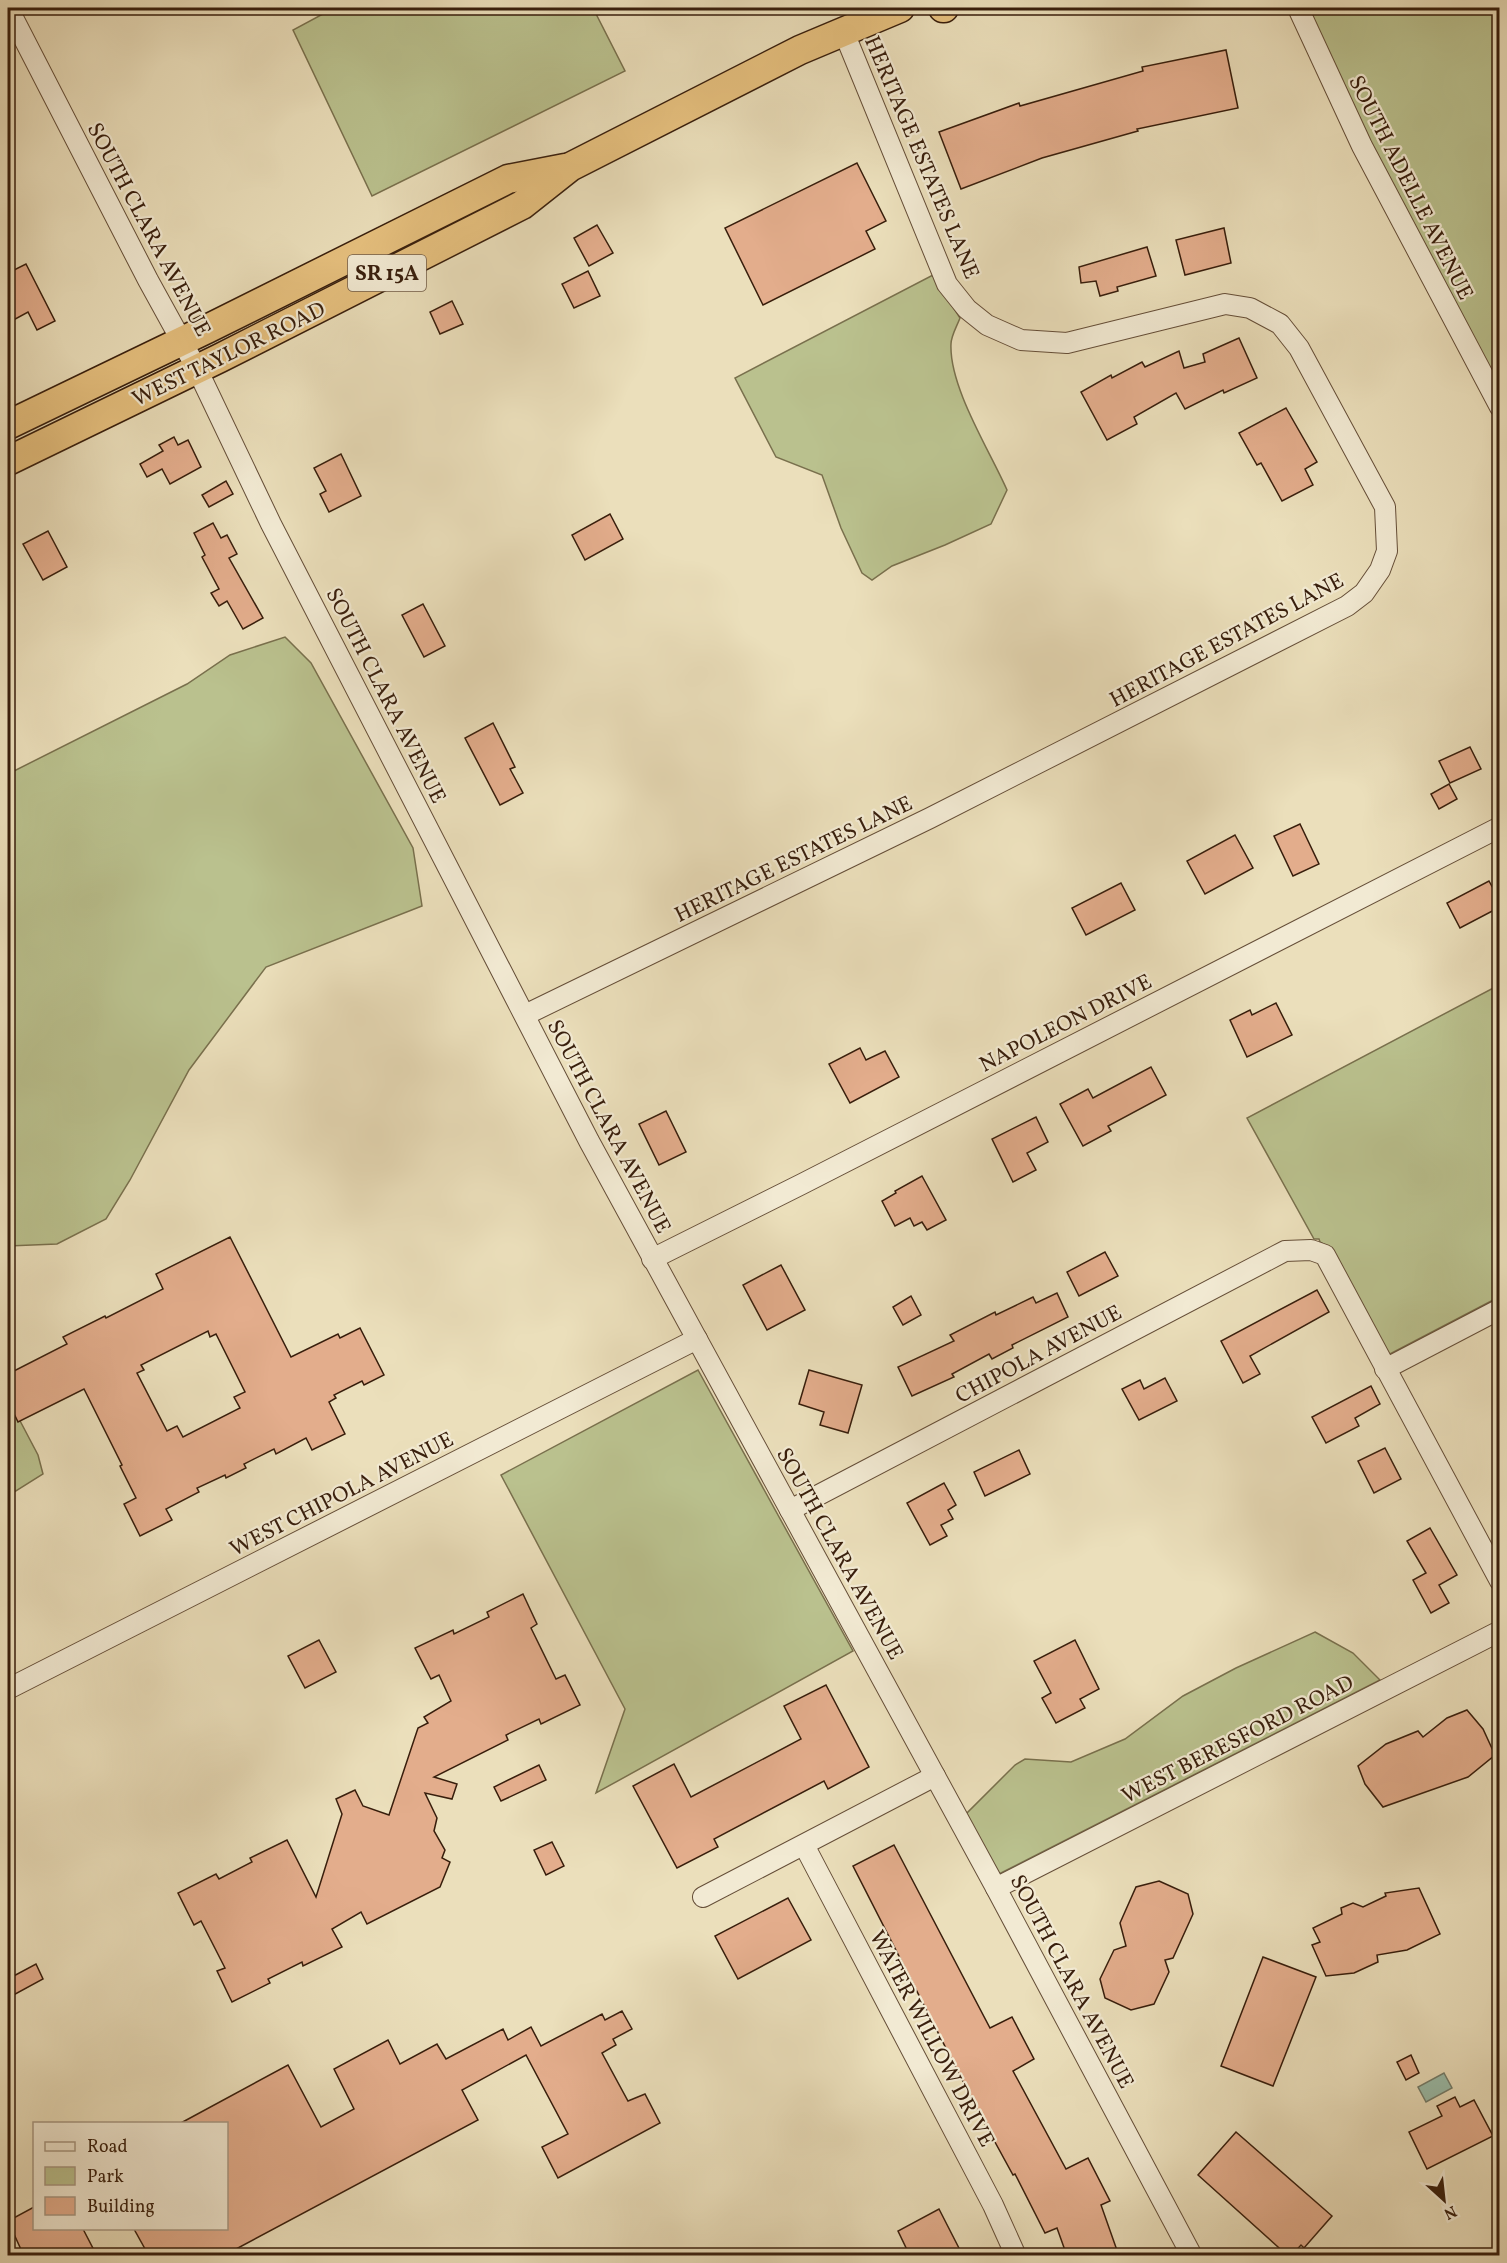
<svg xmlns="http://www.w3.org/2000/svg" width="1507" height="2263" viewBox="0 0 1507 2263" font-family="Vollkorn,serif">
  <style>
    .green { fill: #bac18e; stroke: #79704d; stroke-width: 1.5 }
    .water { fill: #9abdaa; stroke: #737d6b; stroke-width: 1.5 }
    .building { fill: #e3ad8c; stroke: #381e0c; stroke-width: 1.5; fill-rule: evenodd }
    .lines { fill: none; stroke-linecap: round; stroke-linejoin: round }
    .minor-casing { stroke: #654e38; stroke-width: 22 }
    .highway-casing { stroke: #381e0c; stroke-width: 31 }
    .minor { stroke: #f2ead3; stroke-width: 20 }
    .highway { stroke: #e6c07e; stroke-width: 28 }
    .labels { text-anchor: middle; stroke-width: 4.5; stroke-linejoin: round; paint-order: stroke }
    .shield { fill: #f2ead3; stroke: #705b48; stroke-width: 1.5 }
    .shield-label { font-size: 21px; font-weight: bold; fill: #381e0c }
    .street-label { font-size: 22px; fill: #381e0c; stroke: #f2ead3 }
  </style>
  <rect width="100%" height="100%" fill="#ebdfbb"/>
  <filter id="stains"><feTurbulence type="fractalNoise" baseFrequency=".00333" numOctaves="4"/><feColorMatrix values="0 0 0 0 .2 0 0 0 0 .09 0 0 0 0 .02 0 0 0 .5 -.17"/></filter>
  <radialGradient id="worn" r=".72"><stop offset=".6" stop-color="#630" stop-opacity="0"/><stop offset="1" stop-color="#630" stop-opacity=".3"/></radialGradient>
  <g class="green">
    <path d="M334,8H593L625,71L372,196L293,30Z"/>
    <path d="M1300,8H1499V387Z"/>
    <path d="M933,275L960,318C957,326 951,336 951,344C949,387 990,451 1007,490L991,524L945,545L892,566L872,580L862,573L841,528L822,475L776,457L735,378Z"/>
    <path d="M285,637L311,663L413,848L422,906L266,967L189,1070L130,1180L106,1219L57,1244L8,1246V774L187,684L230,655Z"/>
    <path d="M1499,985V1297L1388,1355L1333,1250L1320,1242L1319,1239H1314L1247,1118Z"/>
    <path d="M698,1370L853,1651L596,1793L625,1709L501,1475Z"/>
    <path d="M8,1398L38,1455L43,1474L8,1496Z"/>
    <path d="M1315,1632L1353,1653L1380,1680L999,1874L966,1814L1015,1765L1025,1759L1071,1762L1125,1739L1183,1696L1236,1668Z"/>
  </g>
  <path class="water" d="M1444,2073L1452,2088L1426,2102L1418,2087Z"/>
  <g class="building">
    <path d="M1226,50L1238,108L1137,129L1138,131L1042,158L961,189L939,132L1019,103L1020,106L1143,71L1142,67Z"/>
    <path d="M857,163L886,221L866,231L875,249L763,305L725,228Z"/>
    <path d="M597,225L613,253L589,266L574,238Z"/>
    <path d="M1224,228L1231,263L1185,275L1176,240Z"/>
    <path d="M1147,247L1156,276L1117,287L1118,291L1100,296L1096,281L1081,283L1079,267Z"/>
    <path d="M26,264L55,321L37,330L28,312L8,323V273Z"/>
    <path d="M588,271L600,296L574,308L562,284Z"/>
    <path d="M452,301L463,324L440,334L430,312Z"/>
    <path d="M1239,338L1257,378L1224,393L1223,390L1185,409L1176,393L1134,417L1137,424L1107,440L1081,392L1111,375L1112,378L1142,362L1145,367L1179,351L1184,368L1205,362L1203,354Z"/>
    <path d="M1286,408L1317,462L1305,469L1313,485L1282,501L1261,463L1257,465L1239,433Z"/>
    <path d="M174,437L178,445L188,440L201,467L170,484L162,469L147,477L140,464L163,451L159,445Z"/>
    <path d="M341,454L361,496L329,512L320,494L326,491L314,468Z"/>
    <path d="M226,481L233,494L209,507L202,495Z"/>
    <path d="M610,514L623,539L585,560L572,535Z"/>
    <path d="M213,523L221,538L227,535L237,554L229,558L263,618L243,629L227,601L219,606L211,593L219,589L202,557L205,555L194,533Z"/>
    <path d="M48,531L67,567L43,580L23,544Z"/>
    <path d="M423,604L445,646L424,657L402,615Z"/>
    <path d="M493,723L515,767L510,769L523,793L500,805L465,738Z"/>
    <path d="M1470,747L1481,769L1450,783L1439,761Z"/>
    <path d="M1449,784L1457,799L1439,809L1431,794Z"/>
    <path d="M1300,824L1319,864L1293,876L1274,836Z"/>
    <path d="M1235,835L1253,868L1205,894L1187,861Z"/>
    <path d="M1489,881L1500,901V907L1460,928L1447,903Z"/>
    <path d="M1121,883L1135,910L1086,935L1072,908Z"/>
    <path d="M1276,1003L1292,1035L1247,1057L1230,1020L1250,1010L1252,1015Z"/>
    <path d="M860,1048L866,1060L885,1051L899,1077L850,1103L829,1064Z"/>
    <path d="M1151,1067L1166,1095L1108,1126L1111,1131L1083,1146L1060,1104L1088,1089L1093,1098Z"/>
    <path d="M666,1111L686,1152L659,1165L639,1124Z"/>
    <path d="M1036,1117L1048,1142L1027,1153L1036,1170L1013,1182L992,1139Z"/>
    <path d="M922,1176L946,1220L927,1230L922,1222L914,1226L910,1218L895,1226L882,1201L896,1193L895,1191Z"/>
    <path d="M230,1237L291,1357L338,1334L340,1338L360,1328L384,1375L364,1385L362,1381L334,1395L336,1398L329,1402L345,1434L312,1450L306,1438L276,1454L274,1449L244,1464L246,1468L226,1478L225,1475L197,1488L199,1492L166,1509L172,1520L140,1536L124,1504L136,1498L120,1466L122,1465L84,1389L18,1422L8,1401V1374L67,1344L63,1337L105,1316L106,1318L163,1289L156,1274ZM208,1331L210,1337L216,1334L245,1392L234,1397L240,1408L183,1437L177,1426L167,1431L137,1373L144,1370L141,1365Z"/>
    <path d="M1105,1252L1118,1276L1079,1296L1067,1272Z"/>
    <path d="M781,1265L805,1310L767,1330L743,1285Z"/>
    <path d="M1317,1290L1329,1312L1250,1356L1260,1374L1243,1383L1221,1341Z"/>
    <path d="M1057,1293L1068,1317L1012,1345L1013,1348L992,1359L989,1354L952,1374L954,1377L912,1396L898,1367L954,1341L950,1335L995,1312L996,1315L1033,1297L1036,1303Z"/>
    <path d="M911,1296L921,1315L903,1325L893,1307Z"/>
    <path d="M809,1370L862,1385L848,1433L820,1425L824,1412L799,1404Z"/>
    <path d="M1165,1378L1177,1401L1139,1420L1122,1389L1140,1380L1144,1389Z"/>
    <path d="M1371,1386L1380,1404L1355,1418L1359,1426L1326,1443L1312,1417Z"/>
    <path d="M1385,1448L1401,1479L1374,1493L1358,1461Z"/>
    <path d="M1019,1450L1030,1474L985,1496L974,1472Z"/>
    <path d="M944,1483L956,1505L948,1510L953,1519L941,1525L947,1536L930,1545L907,1503Z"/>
    <path d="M1430,1528L1457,1575L1439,1585L1449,1603L1431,1613L1413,1580L1426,1573L1407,1541Z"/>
    <path d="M523,1594L537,1624L531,1628L556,1679L565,1675L580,1705L541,1724L539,1719L506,1735L508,1740L434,1777L457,1784L452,1799L425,1793L437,1818L434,1831L445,1850L442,1858L450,1862L440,1887L367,1924L361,1912L332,1929L342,1947L303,1966L302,1962L268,1979L270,1983L232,2002L217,1971L225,1968L201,1921L194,1925L178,1893L216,1874L219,1879L252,1862L250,1858L287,1840L316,1897L342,1814L336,1799L355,1790L363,1806L389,1815L418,1728L428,1723L424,1717L451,1701L439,1675L431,1679L415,1648L453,1630L454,1634L489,1617L487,1612Z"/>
    <path d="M319,1640L336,1672L305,1688L288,1656Z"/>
    <path d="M1075,1640L1099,1689L1080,1699L1085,1708L1056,1723L1042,1698L1051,1693L1034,1661Z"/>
    <path d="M826,1685L869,1767L828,1789L824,1781L714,1839L718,1847L677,1868L633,1786L674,1764L691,1797L801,1739L784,1706Z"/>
    <path d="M1467,1710L1483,1729L1495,1755L1468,1777L1383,1807L1365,1784L1358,1766L1386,1744L1418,1731L1423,1737L1447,1718Z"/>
    <path d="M539,1765L546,1780L501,1801L494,1787Z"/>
    <path d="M552,1842L564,1866L546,1875L534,1850Z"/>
    <path d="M894,1845L990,2028L1012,2017L1034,2059L1013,2071L1066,2169L1088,2158L1110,2201L1101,2205L1119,2256H1067L1057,2228L1045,2233L1015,2174L1013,2175L978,2111L853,1866Z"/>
    <path d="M1159,1881L1188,1894L1193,1914L1173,1958L1165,1960L1169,1972L1154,2004L1131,2010L1105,1998L1100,1979L1114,1950L1126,1946L1120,1923L1136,1887Z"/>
    <path d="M1419,1888L1440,1934L1407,1950L1377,1955L1378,1962L1354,1973L1326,1976L1312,1945L1320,1942L1313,1928L1342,1914L1341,1908L1353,1903L1363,1907L1386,1896L1385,1893Z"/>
    <path d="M788,1898L811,1940L738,1979L715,1936Z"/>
    <path d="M1263,1957L1316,1977L1273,2086L1221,2066Z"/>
    <path d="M36,1964L43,1979L8,1998V1979Z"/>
    <path d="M622,2011L632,2029L613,2039L616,2045L602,2053L628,2101L645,2094L660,2123L558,2178L542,2147L568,2134L526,2055L462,2090L478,2120L223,2256H149L134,2229H226V2124H179L288,2065L321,2127L354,2109L334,2069L388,2040L400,2064L437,2044L446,2059L503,2029L508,2040L531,2027L541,2046L602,2014L605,2020Z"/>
    <path d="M1411,2055L1419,2073L1406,2080L1397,2062Z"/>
    <path d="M1455,2097L1460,2107L1474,2100L1493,2136L1427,2169L1409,2132L1442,2116L1437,2106Z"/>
    <path d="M1236,2132L1332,2216L1304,2248L1301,2245L1291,2256H1288L1198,2175Z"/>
    <path d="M34,2207V2229H83L97,2256H24L8,2221Z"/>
    <path d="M939,2209L963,2256H910L898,2231Z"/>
  </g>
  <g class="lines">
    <defs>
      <g id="minor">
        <path d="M8,8L148,280L197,369L271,524L589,1141L996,1888L1192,2256"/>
        <path d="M1298,8L1362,146L1500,407"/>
        <path d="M525,1015L930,818L1347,606L1364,593L1380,570L1387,551L1385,507L1299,348L1280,324L1250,308L1225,304L1067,343L1021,340L987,325L967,309L947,284L843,30"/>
        <path d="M652,1259L802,1184L1500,827"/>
        <path d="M1385,1369L1500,1309"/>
        <path d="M790,1510L1285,1251L1311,1250L1325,1255L1500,1581"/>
        <path d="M8,1689L697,1339"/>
        <path d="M804,1845L993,2205L1016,2256"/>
        <path d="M996,1888L1500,1631"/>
        <path d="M703,1897L935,1776"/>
      </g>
      <g id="highway">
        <path d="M943,8H944"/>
        <path d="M8,425L207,329L508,179L565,168"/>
        <path d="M8,461L220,358L522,205L570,167L800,50L900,8"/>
      </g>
    </defs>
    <use href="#minor" class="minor-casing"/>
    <use href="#highway" class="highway-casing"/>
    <use href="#minor" class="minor"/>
    <use href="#highway" class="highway"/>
  </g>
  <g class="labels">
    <rect class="shield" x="348" y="255" width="78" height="36" rx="4.5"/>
    <g class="shield-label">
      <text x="387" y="280">SR 15A</text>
    </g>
    <g class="street-label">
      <text transform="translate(923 157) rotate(67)" y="8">HERITAGE ESTATES LANE</text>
      <text transform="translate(1412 187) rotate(63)" y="8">SOUTH ADELLE AVENUE</text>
      <text transform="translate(150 229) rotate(62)" y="8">SOUTH CLARA AVENUE</text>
      <text transform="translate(228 353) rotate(-26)" y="8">WEST TAYLOR ROAD</text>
      <text transform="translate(1226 639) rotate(-28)" y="8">HERITAGE ESTATES LANE</text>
      <text transform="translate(387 695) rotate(63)" y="8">SOUTH CLARA AVENUE</text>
      <text transform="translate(793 858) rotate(-26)" y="8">HERITAGE ESTATES LANE</text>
      <text transform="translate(1065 1022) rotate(-27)" y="8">NAPOLEON DRIVE</text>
      <text transform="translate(610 1126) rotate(62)" y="8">SOUTH CLARA AVENUE</text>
      <text transform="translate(1038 1353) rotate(-28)" y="8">CHIPOLA AVENUE</text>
      <text transform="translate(341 1493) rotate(-27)" y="8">WEST CHIPOLA AVENUE</text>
      <text transform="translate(841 1553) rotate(61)" y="8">SOUTH CLARA AVENUE</text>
      <text transform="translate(1237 1738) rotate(-27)" y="8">WEST BERESFORD ROAD</text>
      <text transform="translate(1073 1981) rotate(62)" y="8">SOUTH CLARA AVENUE</text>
      <text transform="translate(933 2038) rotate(62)" y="8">WATER WILLOW DRIVE</text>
    </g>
  </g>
  <rect width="1507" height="2263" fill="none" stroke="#ebdfbb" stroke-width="30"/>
  <rect x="9" y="9" width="1489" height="2245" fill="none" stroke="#381e0c" stroke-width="3"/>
  <rect x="15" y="15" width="1477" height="2233" fill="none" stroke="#381e0c" stroke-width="1.5"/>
  <rect x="33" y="2122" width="195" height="108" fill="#f2ead3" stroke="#a89883" stroke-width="1.5"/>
  <rect x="45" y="2142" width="30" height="9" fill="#f2ead3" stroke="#a89883" stroke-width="1.5"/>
  <text x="87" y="2152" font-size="18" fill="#381e0c">Road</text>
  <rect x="45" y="2167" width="30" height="18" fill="#bac18e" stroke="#a89883" stroke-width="1.5"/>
  <text x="87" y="2182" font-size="18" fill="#381e0c">Park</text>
  <rect x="45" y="2197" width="30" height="18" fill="#e3ad8c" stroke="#a89883" stroke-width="1.5"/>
  <text x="87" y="2212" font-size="18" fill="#381e0c">Building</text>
  <g transform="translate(1444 2200) rotate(153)" stroke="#f2ead3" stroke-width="4.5" paint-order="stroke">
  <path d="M0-4.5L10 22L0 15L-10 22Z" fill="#381e0c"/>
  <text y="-9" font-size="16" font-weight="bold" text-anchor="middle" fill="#381e0c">N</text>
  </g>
  <rect width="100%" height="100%" filter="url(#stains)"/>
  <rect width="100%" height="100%" fill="url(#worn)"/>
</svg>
